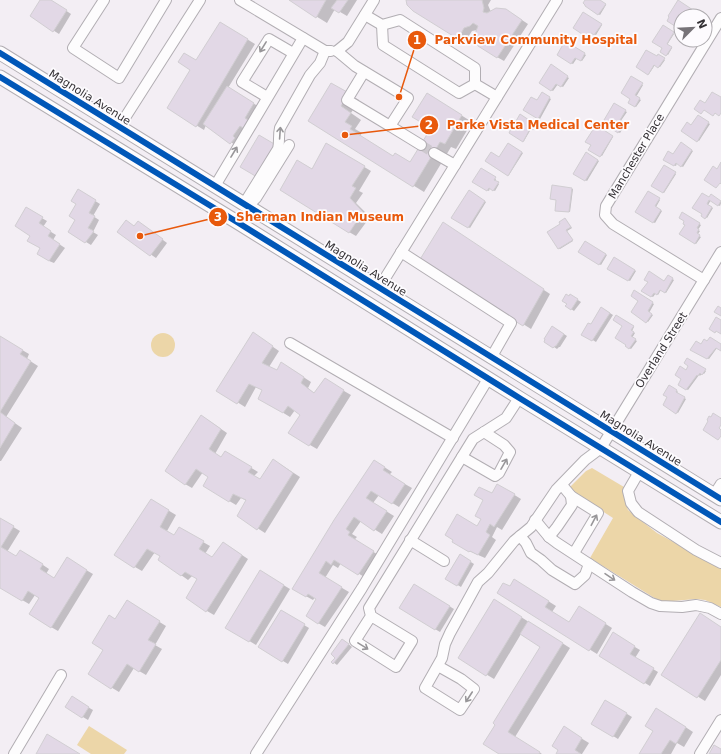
<svg xmlns="http://www.w3.org/2000/svg" width="721" height="754" viewBox="0 0 721 754" font-family="'DejaVu Sans',sans-serif">
  <style>
    .green { fill: #ecd6a8 }
    .shadow { fill: #0003 }
    .building { fill: #e2d8e6; stroke: #d1ced2 }
    .lines { fill: none; stroke-linecap: round; stroke-linejoin: round }
    .minor-tunnel { stroke: #cdc8ce; stroke-width: 10; stroke-dasharray: 10 5; stroke-linecap: butt }
    .minor-casing { stroke: #b2aeb3; stroke-width: 12 }
    .major-casing { stroke: #b2aeb3; stroke-width: 15 }
    .minor { stroke: #fdfcfd; stroke-width: 10 }
    .major { stroke: #fdfcfd; stroke-width: 13 }
    .cycleway-casing { stroke: #fdfbfe; stroke-width: 8 }
    .cycleway { stroke: #0057b8; stroke-width: 6 }
    .oneway { stroke: #989699 }
    .labels { text-anchor: middle; stroke-width: 3.5; stroke-linejoin: round; paint-order: stroke }
    .street-label { font-size: 11px; fill: #343135; stroke: #fdfbfe }
    .leader { fill: none; stroke: #e8590c; stroke-width: 1.5 }
    .callout-dot { fill: #e8590c; stroke: #fdfbfe; stroke-width: 1.5 }
    .mark-label { font-size: 12px; text-anchor: middle; font-weight: bold; fill: #fff }
    .callout-label { font-size: 12px; text-anchor: middle; font-weight: bold; fill: #e8590c; stroke: #fdfbfe; stroke-width: 3.5; stroke-linejoin: round; paint-order: stroke }
  </style>
  <rect width="100%" height="100%" fill="#f3eef4"/>
  <g class="green">
    <circle cx="163" cy="345" r="12"/>
    <path d="M592,468L624,487L625,501L628,510L639,519L657,533L721,568V607L705,600L696,599L661,602L590,558L613,518L568,489L586,471Z"/>
    <path d="M89,726L127,750L124,754H91L77,745Z"/>
  </g>
  <g class="shadow">
    <path d="M41,0H50L71,14L59,34L31,16Z"/>
    <path d="M290,0H357L347,16L335,9L327,23Z"/>
    <path d="M408,0H491L488,5L491,12L513,14L528,24L504,61L497,57L477,30L472,31L465,42Z"/>
    <path d="M586,0H599L606,5L600,15L586,6Z"/>
    <path d="M678,2L694,11L691,16H681V28Z"/>
    <path d="M583,13L602,25L596,35L592,33L589,38L575,28Z"/>
    <path d="M663,26L674,34L667,45L672,48L668,55L661,51L663,48Z"/>
    <path d="M227,27L255,44L228,88L261,108L238,147L206,125L204,130L168,108L196,61Z"/>
    <path d="M566,42L586,55L582,61L577,58L573,64L558,55Z"/>
    <path d="M658,55L665,60L660,67L655,65L649,74L637,67L657,58Z"/>
    <path d="M551,66L569,78L563,87L558,84L553,91L540,83Z"/>
    <path d="M631,78L643,85L636,97L641,100L636,107L629,102L632,99Z"/>
    <path d="M342,90L359,100L351,113L361,120L355,129L362,133L360,136L393,157L410,163L432,128L437,100L472,122L456,149L451,147L424,192L309,121Z"/>
    <path d="M542,93L551,99L540,119L524,109L537,102Z"/>
    <path d="M615,105L627,112L620,122L625,125L620,133L613,128Z"/>
    <path d="M520,115L536,125L533,130L531,129L524,141L510,133L519,122Z"/>
    <path d="M698,116L710,124L699,141L682,131L692,126Z"/>
    <path d="M596,126L613,137L602,156L590,149L592,145Z"/>
    <path d="M326,144L371,171L359,191L363,193L356,203L370,217L356,236L349,232L312,170Z"/>
    <path d="M509,144L523,153L509,175L486,161L499,158Z"/>
    <path d="M681,144L693,151L683,167L677,163L676,166L664,160L674,156Z"/>
    <path d="M587,154L599,161L587,181L575,173Z"/>
    <path d="M665,166L676,174L664,193L653,186Z"/>
    <path d="M481,170L496,179L495,181L499,184L495,191L490,188L489,191L474,182Z"/>
    <path d="M571,189H573L570,212L557,211V200L551,199Z"/>
    <path d="M78,190L100,204L93,216L99,220L93,232L98,235L91,245L86,242L77,220Z"/>
    <path d="M469,192L486,202L470,228L453,217Z"/>
    <path d="M649,192L660,200L656,207L662,211L655,223L637,212Z"/>
    <path d="M711,196L721,202V203L720,206L711,200L708,205L713,208L707,218L702,215L703,214L693,208Z"/>
    <path d="M26,209L47,221L43,227L56,235L53,240L65,248L54,263L49,261L31,235Z"/>
    <path d="M683,213L701,225L698,230L700,231L697,235L701,237L696,244L680,234L686,225Z"/>
    <path d="M565,219L572,228L567,231L573,241L560,249L558,248L561,224Z"/>
    <path d="M143,225L167,243L156,258L118,232Z"/>
    <path d="M450,228L550,294L531,329L421,260Z"/>
    <path d="M585,242L607,255L601,265L579,252Z"/>
    <path d="M614,258L636,271L630,281L608,268Z"/>
    <path d="M668,276L674,280L666,293L661,290L658,295L656,293L653,297L642,290L664,282Z"/>
    <path d="M635,291L654,304L649,313L653,315L648,322L632,312L639,300Z"/>
    <path d="M570,295L581,302L574,311L567,306Z"/>
    <path d="M602,308L613,315L596,342L583,334L591,326Z"/>
    <path d="M616,316L634,327L632,331L635,333L632,338L637,341L631,349L626,346L627,344L624,325Z"/>
    <path d="M553,327L567,336L560,347H559L557,349L545,341Z"/>
    <path d="M0,337L29,354L27,359L38,366L6,417L22,428L1,461H0Z"/>
    <path d="M260,338L279,351L269,367L277,371L288,367L311,382L308,388L315,394L325,380L351,395L317,449L289,433L302,414L295,410L290,417L259,398L263,390L256,387L245,407L218,390Z"/>
    <path d="M708,342L721,345V350L717,348L709,359L692,349Z"/>
    <path d="M688,360L706,371L704,374L702,373L700,376L699,375L688,390L679,384L689,365Z"/>
    <path d="M676,390L678,392L677,393L686,399L678,413L664,405Z"/>
    <path d="M208,420L227,433L215,454L222,458L225,452L258,472L254,476L261,480L280,464L300,477L265,533L238,516L247,501L241,498L236,505L204,486L210,476L203,472L192,488L185,484Z"/>
    <path d="M381,465L392,472L389,475L412,488L399,507L379,495L373,503L394,516L382,534L361,521L352,534L357,537L354,540L380,556L366,578L341,563L338,568L333,565L325,578L349,592L325,627L318,623V599L315,597L313,600L293,589Z"/>
    <path d="M498,485L521,499L502,530L497,527L492,537L496,540L485,558L469,551L477,527L482,519L484,499L493,494Z"/>
    <path d="M151,500L176,515L167,531L174,536L203,542L210,546L205,554L212,558L230,547L248,559L214,615L207,611L199,579L193,575L188,580L181,575L161,556L155,552L142,571L135,567Z"/>
    <path d="M0,519L20,531L7,552L17,558L28,555L49,569L46,574L55,579L74,563L93,574L58,631L51,627L40,598L35,595L29,604L0,587Z"/>
    <path d="M460,555L474,564L461,587L446,578Z"/>
    <path d="M260,571L290,589L256,645L226,627Z"/>
    <path d="M521,584L556,606L552,612L569,623L587,612L612,628L597,654L498,593Z"/>
    <path d="M414,585L454,609L440,632L400,608Z"/>
    <path d="M494,600L570,648L515,737L542,754H501L485,744L542,647L521,634L494,679L459,658Z"/>
    <path d="M134,606L166,626L155,645L162,649L146,675L134,668L119,692L89,674L105,649L116,620Z"/>
    <path d="M281,611L309,628L288,664L260,647Z"/>
    <path d="M721,627V675L705,701L663,675Z"/>
    <path d="M613,634L640,650L635,658L658,672L650,686L600,656Z"/>
    <path d="M346,642L352,647L337,665L333,662Z"/>
    <path d="M72,698L93,710L88,720L66,707Z"/>
    <path d="M606,701L632,717L618,739L592,723Z"/>
    <path d="M664,713L693,732L684,747L677,743L671,754H640Z"/>
    <path d="M571,732L589,743L582,754H557Z"/>
  </g>
  <g class="building">
    <path d="M40,0H51L67,10L53,32L30,16Z"/>
    <path d="M289,0H326L316,18Z"/>
    <path d="M337,0H348L339,13L331,8Z"/>
    <path d="M406,0H482L484,8L483,12L487,13L496,8L506,9L522,20L497,58L478,46L476,39V31L478,26L473,23L470,26L464,28L458,39L413,11L407,5Z"/>
    <path d="M585,0H600L606,4L598,15L585,6V5L583,3Z"/>
    <path d="M678,0L693,10L689,16H681V30L667,21L669,17L668,16Z"/>
    <path d="M583,12L602,24L594,35L591,33L588,38L573,28Z"/>
    <path d="M220,22L248,39L196,127L167,108L190,70L178,62L184,53L196,60Z"/>
    <path d="M663,25L674,32L667,44L672,47L666,56L660,52L662,48L652,42Z"/>
    <path d="M565,41L585,53L581,61L575,58L571,64L557,55Z"/>
    <path d="M646,50L657,56L658,54L665,58L658,68L654,65L648,75L636,67Z"/>
    <path d="M551,64L568,76L561,87L556,84L551,91L539,83Z"/>
    <path d="M631,76L643,83L635,95L640,98L635,107L628,103L630,99L621,93Z"/>
    <path d="M331,83L349,93L341,106L351,113L345,122L352,126L350,129L393,156L395,153L410,162L431,128L412,117L427,93L462,115L445,144L440,142L413,187L308,121Z"/>
    <path d="M227,86L254,103L245,118L248,120L243,128L240,126L233,136L235,138L230,144L203,124Z"/>
    <path d="M542,92L550,97L538,119L523,110L531,97L537,100Z"/>
    <path d="M712,92L721,97V113L719,116L715,113L713,116L704,110L701,114L694,109L700,100L705,103Z"/>
    <path d="M614,103L626,110L620,120L624,123L618,133L612,129L613,126L604,120Z"/>
    <path d="M520,114L535,124L531,130L530,129L523,142L509,133L513,125L515,126L518,122L516,121Z"/>
    <path d="M698,115L709,122L697,142L681,131L687,122L691,125Z"/>
    <path d="M596,125L613,136L600,157L588,150L591,145L585,142Z"/>
    <path d="M259,135L276,145L257,177L240,167Z"/>
    <path d="M681,142L692,150L681,167L676,163L674,166L663,160L668,151L673,154Z"/>
    <path d="M326,143L365,166L352,186L356,188L350,198L363,212L349,233L280,190L297,160L312,169Z"/>
    <path d="M508,143L522,152L508,176L485,161L491,152L499,157Z"/>
    <path d="M586,152L598,160L585,181L573,174Z"/>
    <path d="M721,162V184L720,183L716,188L704,180L713,166L717,169Z"/>
    <path d="M664,165L676,172L663,193L651,186Z"/>
    <path d="M481,168L496,177L494,180L499,182L493,191L489,188L487,191L472,182Z"/>
    <path d="M552,185L572,188L569,212L555,211L556,200L550,199Z"/>
    <path d="M78,189L96,200L89,213L95,216L88,228L94,231L85,243L68,232L75,220L69,216L76,204L71,201Z"/>
    <path d="M469,190L485,201L468,228L451,218Z"/>
    <path d="M648,191L660,198L655,206L661,210L653,223L635,212Z"/>
    <path d="M702,193L709,197L711,194L721,201L718,206L709,200L707,204L712,207L705,219L701,216L702,214L692,208Z"/>
    <path d="M26,207L43,217L39,223L51,231L48,236L60,244L49,261L37,254L40,248L27,241L30,236L15,226Z"/>
    <path d="M682,212L700,223L697,228L699,229L697,233L700,235L695,244L679,234L685,225L683,224L684,221L679,218Z"/>
    <path d="M565,218L571,227L566,230L573,240L558,249L547,232L560,224L559,222Z"/>
    <path d="M126,220L134,226L138,221L163,239L150,256L117,232Z"/>
    <path d="M443,222L544,289L523,326L419,261Z"/>
    <path d="M585,241L606,254L599,265L578,252Z"/>
    <path d="M614,257L635,270L628,281L607,269Z"/>
    <path d="M649,271L664,281L668,275L673,278L665,293L660,290L657,295L654,293L651,297L641,291L648,282L644,280Z"/>
    <path d="M634,290L653,302L648,311L652,314L646,323L631,312L638,301L631,296Z"/>
    <path d="M566,294L569,296L570,294L578,299L571,310L565,306L567,304L562,301Z"/>
    <path d="M718,306L721,308V316L714,312Z"/>
    <path d="M601,307L610,313L592,341L581,335L588,323L591,324Z"/>
    <path d="M616,315L634,326L631,330L634,332L631,336L636,339L629,349L625,346L626,345L615,338L622,326L613,320Z"/>
    <path d="M716,317L721,320V334L716,331L715,333L709,329Z"/>
    <path d="M552,326L564,334L556,346H555L553,348L544,342L545,339H544Z"/>
    <path d="M253,332L273,346L262,363L277,370L281,362L304,377L301,383L314,393L325,378L344,390L309,446L288,433L300,415L288,406L283,413L258,399L262,390L249,384L237,404L216,391Z"/>
    <path d="M0,336L23,350L20,354L31,361L0,412Z"/>
    <path d="M710,337L721,344V351L716,348L707,359L690,350L696,341L701,344L704,339L707,341Z"/>
    <path d="M687,358L706,369L702,375L700,373L698,376L697,375L686,390L678,385L681,379L675,375L680,366L686,370L688,366L684,363Z"/>
    <path d="M669,385L674,388L677,390L676,392L685,397L676,414L663,405L667,397L663,395Z"/>
    <path d="M0,412L15,423L0,448Z"/>
    <path d="M713,413L721,418V425L719,428L721,430V436L718,440L703,430L708,421L707,420L709,416L711,417Z"/>
    <path d="M201,415L221,429L209,449L221,457L225,451L252,467L248,472L260,479L273,459L293,473L257,530L237,516L246,500L233,494L229,502L203,486L208,477L196,469L185,485L165,471Z"/>
    <path d="M374,460L385,467L383,470L405,484L392,504L371,491L366,498L387,511L374,531L354,517L346,529L350,532L348,535L374,551L358,575L334,560L331,565L326,561L319,573L342,587L318,624L306,616L316,599L308,594L306,597L292,589L334,520Z"/>
    <path d="M497,484L515,494L494,527L490,524L486,532L490,535L478,555L470,551L469,552L452,542L453,540L445,535L457,514L477,526L481,519L475,516L483,500L474,495L479,487L492,493Z"/>
    <path d="M151,499L169,510L160,527L174,535L179,527L204,541L199,549L212,557L223,542L242,555L206,612L186,598L197,579L185,572L181,576L158,560L160,556L147,549L134,568L114,555Z"/>
    <path d="M0,518L14,526L1,547L16,556L20,550L43,564L40,569L54,578L67,557L87,570L51,628L29,614L39,598L28,591L22,601L0,588Z"/>
    <path d="M460,554L471,561L457,586L445,579Z"/>
    <path d="M260,570L284,585L249,642L225,628Z"/>
    <path d="M514,579L549,601L545,607L569,622L579,606L606,623L589,651L497,593L503,583L510,586Z"/>
    <path d="M414,584L450,606L435,630L399,608Z"/>
    <path d="M494,599L522,617L486,676L458,658Z"/>
    <path d="M127,600L160,621L148,640L156,644L139,672L127,664L111,689L88,674L103,650L92,643L109,615L115,619Z"/>
    <path d="M281,610L305,624L282,662L258,647Z"/>
    <path d="M700,613L721,627V660L697,698L661,675Z"/>
    <path d="M528,621L563,643L508,732L540,752L539,754H499L483,744L495,725L493,723L540,647L520,634Z"/>
    <path d="M613,632L635,646L630,654L654,668L644,684L599,656Z"/>
    <path d="M342,639L349,644L333,664L331,662L335,658L331,654Z"/>
    <path d="M72,696L89,707L82,718L65,707Z"/>
    <path d="M605,700L627,713L613,737L591,724Z"/>
    <path d="M656,708L686,727L676,744L670,740L661,754H639L653,731L645,726Z"/>
    <path d="M564,726L582,738L575,750L581,754H556L558,750L552,746Z"/>
    <path d="M47,734L80,754H36Z"/>
    <path d="M714,745L721,749V754H709Z"/>
  </g>
  <g class="lines">
    <path class="minor-tunnel" d="M421,145L434,153"/>
    <defs>
      <g id="minor">
        <path d="M104,0L73,48L119,78L166,0"/>
        <path d="M240,0L325,51H331"/>
        <path d="M365,15L382,25L400,20L475,68V84"/>
        <path d="M382,25L383,45L459,93L475,84"/>
        <path d="M337,51L355,66L408,98L390,126L421,145"/>
        <path d="M337,51L348,42L374,0"/>
        <path d="M364,72L347,100L390,126"/>
        <path d="M475,84L497,97"/>
        <path d="M267,97L242,82L269,39L293,53"/>
        <path d="M119,127L200,0"/>
        <path d="M434,153L455,165"/>
        <path d="M215,186L303,38"/>
        <path d="M244,204L278,149C280,142 278,136 280,128L310,75L320,63L325,51"/>
        <path d="M249,205L256,198L289,145"/>
        <path d="M401,252L511,323L491,358"/>
        <path d="M704,280L613,224L605,215L606,206L721,18"/>
        <path d="M379,288L557,0"/>
        <path d="M290,343L453,438"/>
        <path d="M462,457L495,476L499,473L510,452L504,445L484,432"/>
        <path d="M639,472L628,491L631,503L638,512L696,550L721,563"/>
        <path d="M562,485L571,496L598,513L574,553"/>
        <path d="M714,495L721,484"/>
        <path d="M535,520L549,537L557,543L632,592L651,603L660,606L682,607L696,605L710,608L721,614"/>
        <path d="M520,536L526,543L531,553L541,560L552,570L575,584L585,575L589,564"/>
        <path d="M549,537L557,527L572,505L571,496"/>
        <path d="M410,540L444,561"/>
        <path d="M371,616L412,641L396,667L355,641L371,616L369,608L473,439L506,418L519,398"/>
        <path d="M438,666L461,679L474,689L460,710L425,688L442,658L445,644L450,633L478,582L488,573L514,541L531,527L556,490L585,460L601,448L721,252"/>
        <path d="M14,754L61,675"/>
        <path d="M256,754L362,588L488,379"/>
        <path d="M700,754L721,720"/>
      </g>
      <g id="major">
        <path d="M0,53L721,499"/>
        <path d="M0,77L237,222L521,399L721,522"/>
      </g>
    </defs>
    <use href="#minor" class="minor-casing"/>
    <use href="#major" class="major-casing"/>
    <use href="#minor" class="minor"/>
    <use href="#major" class="major"/>
    <defs>
      <g id="cycleway">
        <path d="M0,53L721,499"/>
        <path d="M0,77L237,222L521,399L721,522"/>
      </g>
    </defs>
    <use href="#cycleway" class="cycleway-casing"/>
    <use href="#cycleway" class="cycleway"/>
  </g>
  <defs><path id="oneway-shaft" d="M-6 0H5M1.5-3L5.5 0L1.5 3" fill="none" stroke-width="1.6" stroke-linecap="round" stroke-linejoin="round"/></defs>
  <g class="oneway">
    <use href="#oneway-shaft" transform="translate(263 47) rotate(122)"/>
    <use href="#oneway-shaft" transform="translate(280 133) rotate(-86)"/>
    <use href="#oneway-shaft" transform="translate(234 152) rotate(-59)"/>
    <use href="#oneway-shaft" transform="translate(504 464) rotate(-60)"/>
    <use href="#oneway-shaft" transform="translate(594 520) rotate(-62)"/>
    <use href="#oneway-shaft" transform="translate(610 577) rotate(34)"/>
    <use href="#oneway-shaft" transform="translate(363 646) rotate(32)"/>
    <use href="#oneway-shaft" transform="translate(469 697) rotate(123)"/>
  </g>
  <g class="labels">
    <g class="street-label">
      <text transform="translate(90 97) rotate(32)" y="4">Magnolia Avenue</text>
      <text transform="translate(636 156) rotate(-59)" y="4">Manchester Place</text>
      <text transform="translate(366 268) rotate(32)" y="4">Magnolia Avenue</text>
      <text transform="translate(661 350) rotate(-58)" y="4">Overland Street</text>
      <text transform="translate(641 438) rotate(32)" y="4">Magnolia Avenue</text>
    </g>
  </g>
  <path class="leader" d="M399 97L417 40M345 135L429 125M140 236L218 217"/>
  <g class="callout-dot">
    <circle cx="399" cy="97" r="4"/>
    <circle cx="345" cy="135" r="4"/>
    <circle cx="140" cy="236" r="4"/>
    <circle cx="417" cy="40" r="10"/>
    <circle cx="429" cy="125" r="10"/>
    <circle cx="218" cy="217" r="10"/>
  </g>
  <g class="mark-label">
    <text x="417" y="44">1</text>
    <text x="429" y="129">2</text>
    <text x="218" y="221">3</text>
  </g>
  <g class="callout-label">
    <text x="536" y="44">Parkview Community Hospital</text>
    <text x="538" y="129">Parke Vista Medical Center</text>
    <text x="320" y="221">Sherman Indian Museum</text>
  </g>
  <g transform="translate(693 28) rotate(66)"><circle r="19" fill="#fdfbfe" stroke="#adaaae"/>
  <path d="M0-3L7 15L0 10L-7 15Z" fill="#777378"/>
  <text y="-6" font-size="11" font-weight="bold" text-anchor="middle" fill="#343135">N</text>
  </g>
</svg>
